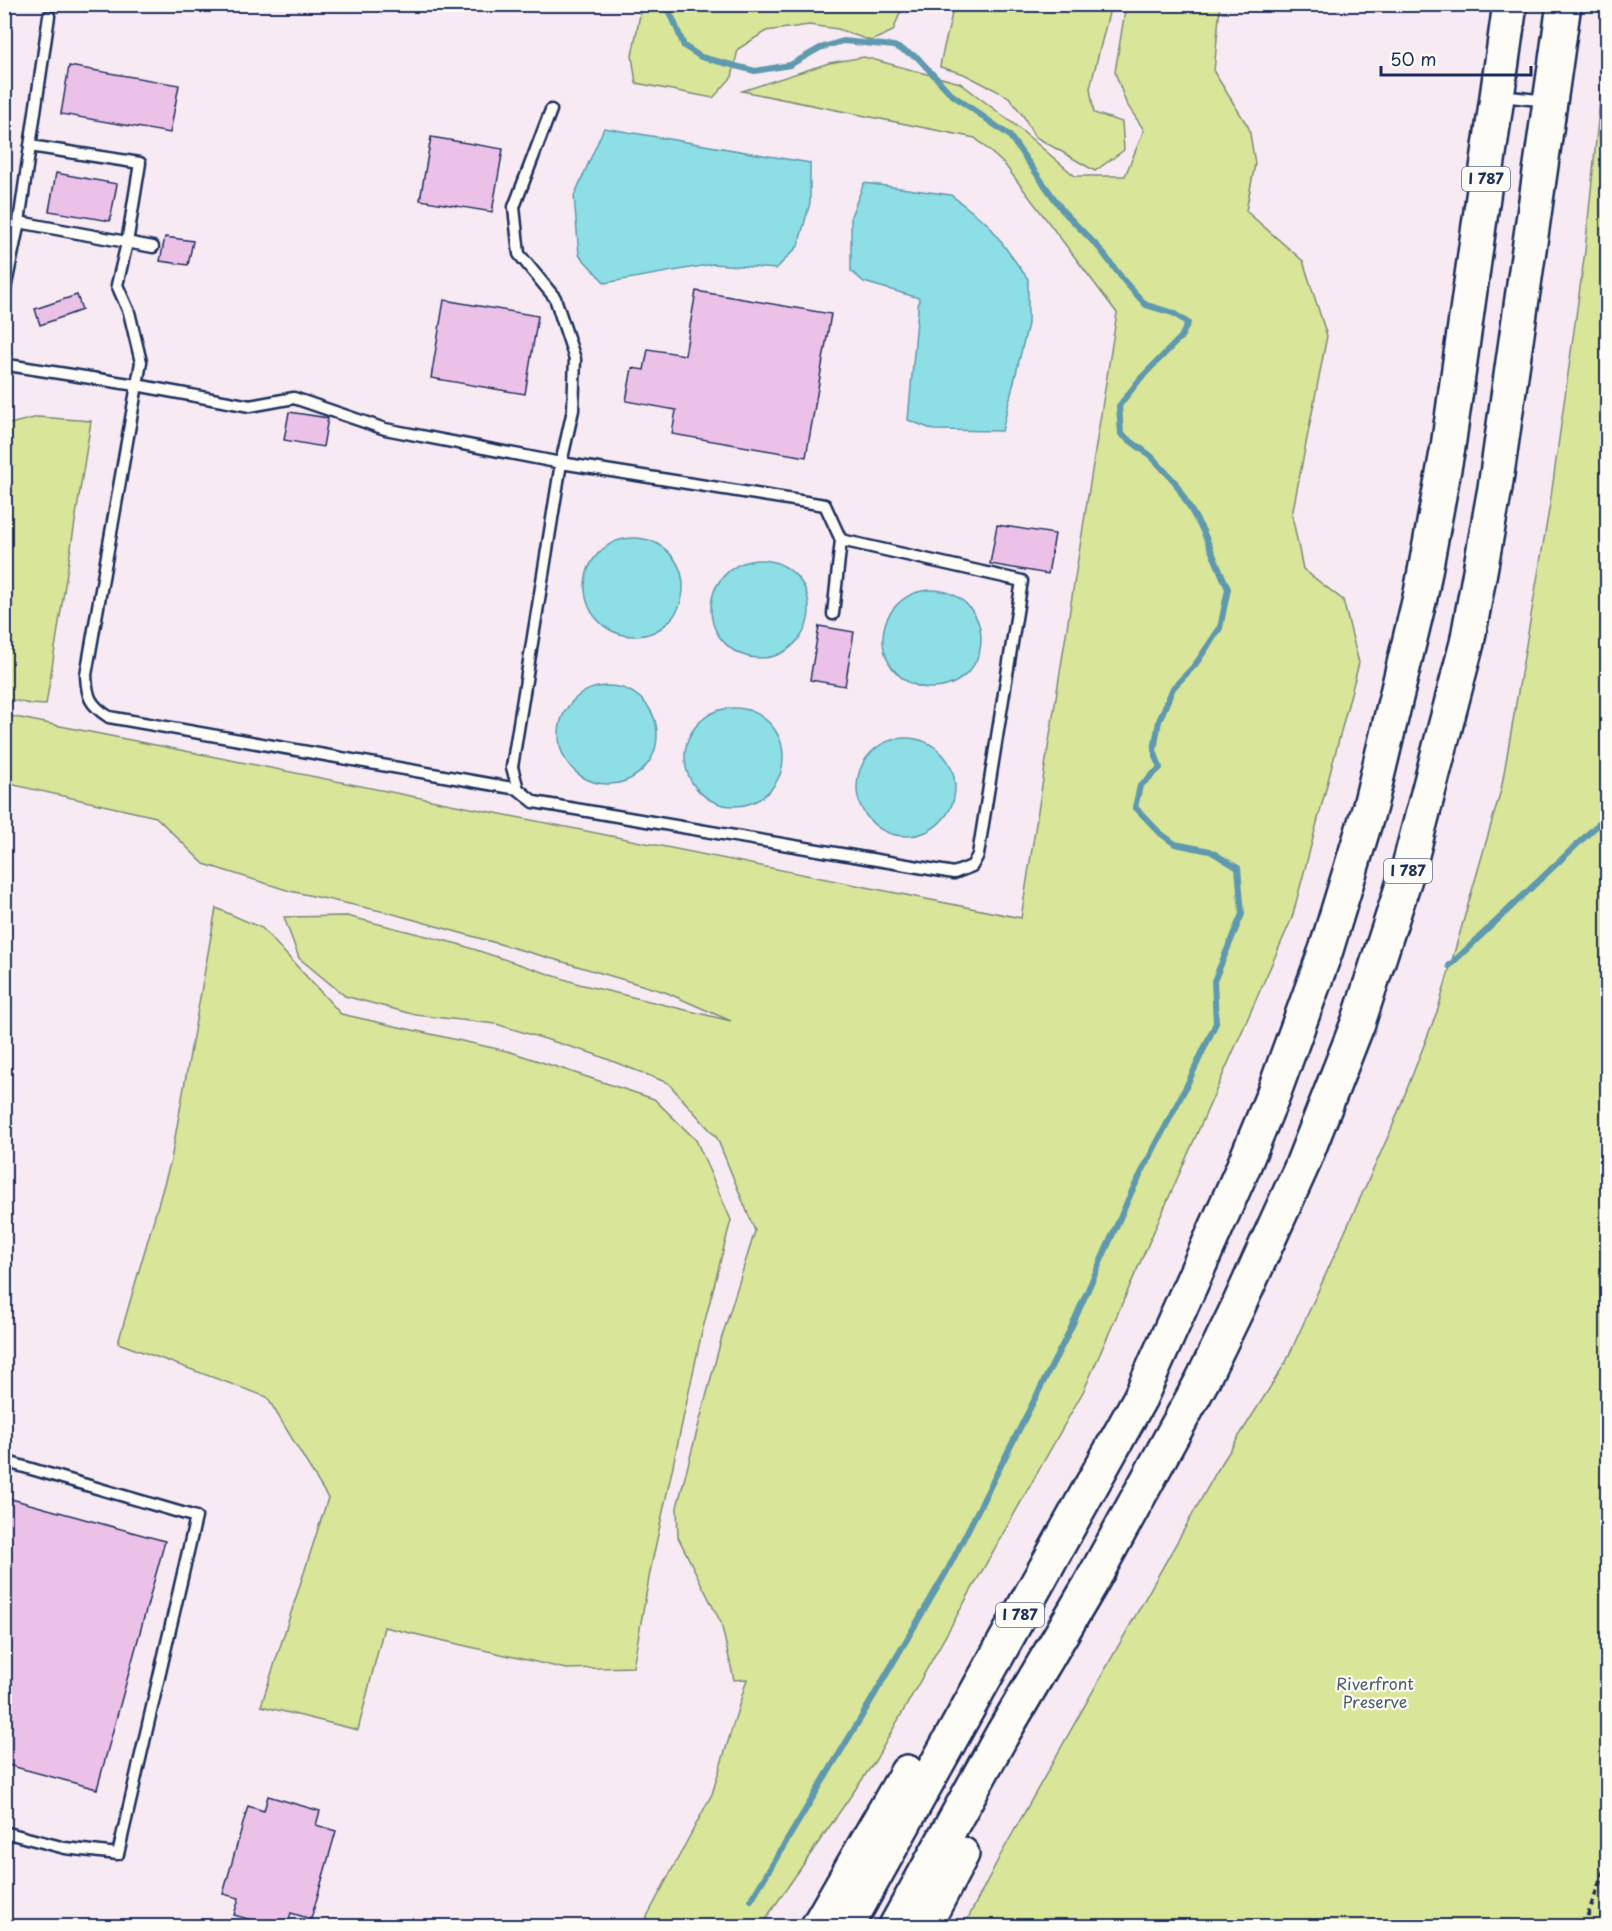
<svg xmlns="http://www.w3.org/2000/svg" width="1612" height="1931" viewBox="0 0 1612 1931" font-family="'Playpen Sans',sans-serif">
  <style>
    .green { fill: #d9e598; stroke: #7a8a7b; stroke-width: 1.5 }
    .water { fill: #8ddfe5; stroke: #5f99af; stroke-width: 1.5 }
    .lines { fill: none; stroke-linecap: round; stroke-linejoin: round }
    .stream { stroke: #5f99af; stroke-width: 6 }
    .building { fill: #ebc1e8; stroke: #1b2f5e; stroke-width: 1.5 }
    .service-casing { stroke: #1b2f5e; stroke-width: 15 }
    .motorway-casing { stroke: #1b2f5e; stroke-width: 38 }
    .path { stroke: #1b2f5e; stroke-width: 4; stroke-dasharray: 6 4.5; stroke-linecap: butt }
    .service { stroke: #fdfcf7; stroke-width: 10 }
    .motorway { stroke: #fdfcf7; stroke-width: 33 }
    .labels { text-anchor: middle; stroke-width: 4.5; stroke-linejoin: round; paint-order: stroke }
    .shield { fill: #fdfcf7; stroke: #5f6c8c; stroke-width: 1.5 }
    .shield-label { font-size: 15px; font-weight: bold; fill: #1b2f5e }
    .park-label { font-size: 16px; fill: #4a5c6c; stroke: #fdfcf7 }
  </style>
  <rect width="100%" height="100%" fill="#f8eaf2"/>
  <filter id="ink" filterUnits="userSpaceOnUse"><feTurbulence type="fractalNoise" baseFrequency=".0167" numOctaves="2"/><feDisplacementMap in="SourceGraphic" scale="12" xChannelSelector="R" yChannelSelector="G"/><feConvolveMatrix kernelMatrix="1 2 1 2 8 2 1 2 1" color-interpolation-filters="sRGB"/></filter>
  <g filter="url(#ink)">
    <g class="green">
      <path d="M636,5H903L893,31L871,41L838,29L809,25L766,31L738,49L732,77L713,98L636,83L632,56L641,9Z"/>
      <path d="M953,5H1111L1090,88L1094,113L1122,122L1124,150L1095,171L1034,136L1024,117L1009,97L964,74L940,67C943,45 951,26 953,5Z"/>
      <path d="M1126,5H1220L1214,72L1249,128L1255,164L1246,211L1303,261L1327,336L1292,515L1303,569L1343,600L1359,663L1292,918L1084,1390L875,1761L769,1914L763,1926H642L712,1794L747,1679L734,1680L721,1623L678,1537L677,1507L721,1340L755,1231L717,1138L668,1083L594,1054L496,1024L416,1015L345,996L299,958L284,917L347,916L458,944L579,984L731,1021L665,992L567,963L390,913L290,891L204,864L156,817L5,783V715L1021,918L1117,313L1005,165L975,138L742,91L829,63L864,57L960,83L1015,125L1075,176H1125L1144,130L1126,103L1115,72Z"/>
      <path d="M1607,29V1926H964L1001,1854L1217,1471L1286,1362L1391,1130L1438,1009L1501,790L1512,727L1550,504L1585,251Z"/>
      <path d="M38,417L91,421L46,705L30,704L4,698L5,425Z"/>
      <path d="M216,908L262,928L341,1014L511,1052L654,1099L696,1140L731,1220L701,1336L651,1567L633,1667L566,1669L384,1627L358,1730L261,1706L328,1498L267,1397L118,1343L171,1160Z"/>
    </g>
    <g class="water">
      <path d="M604,128L810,163V203L798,246L776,269L713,264L605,283L579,255L574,196Z"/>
      <path d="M864,183L951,195L989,225L1028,279V324L1002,431L934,430L908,420L919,298L864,282L851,271V216Z"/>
      <circle cx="634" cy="587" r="49"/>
      <circle cx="760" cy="609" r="49"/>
      <circle cx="932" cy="639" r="49"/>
      <circle cx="608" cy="735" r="49"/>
      <circle cx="734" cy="757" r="49"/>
      <circle cx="906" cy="787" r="49"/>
    </g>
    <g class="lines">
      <g class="stream">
        <path d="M664,4L673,19L684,46L701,57L755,71L790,65L820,48L843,41L894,46L917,57L951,94L1009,135L1063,211L1100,249L1125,282L1146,305L1173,313L1188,323L1181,337L1140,379L1119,406L1121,434L1151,456L1175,482L1203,531L1228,589L1220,628L1195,665L1173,688L1159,721L1154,750L1160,768L1140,786L1135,807L1160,833L1175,844L1210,851L1238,868L1242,914L1214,981L1216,1023L1187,1085L1132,1191L1070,1330L947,1571L859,1721L751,1900"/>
        <path d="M1449,966L1608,815"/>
      </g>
    </g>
    <g class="building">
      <path d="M69,66L179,85L170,133L61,114Z"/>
      <path d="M431,137L503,149L492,212L420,200Z"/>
      <path d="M56,173L117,184L110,221L49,211Z"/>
      <path d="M165,237L193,241L188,265L160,261Z"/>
      <path d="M696,291L831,314L806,457L672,434L676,410L626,401L632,368L644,370L648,349L685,355Z"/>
      <path d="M77,295L82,310L40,325L35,309Z"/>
      <path d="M444,300L538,316L525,394L431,378Z"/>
      <path d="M289,412L328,418L323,447L284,440Z"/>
      <path d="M997,525L1055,534L1048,574L990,564Z"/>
      <path d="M819,626L854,632L845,686L810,680Z"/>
      <path d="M4,1497L165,1541L97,1789L4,1764Z"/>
      <path d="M268,1796L320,1811L316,1825L336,1831L311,1919L291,1913L287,1926H273L234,1915L239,1898L223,1894L248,1806L264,1811Z"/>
    </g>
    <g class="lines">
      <defs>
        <g id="service">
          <path d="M1501,96L1548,101"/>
          <path d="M30,146L140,163L127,243L117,285L129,312L141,362L86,675C87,697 90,705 109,717L518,789"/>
          <path d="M19,222L153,247"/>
          <path d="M4,294L19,222L49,16"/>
          <path d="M4,350L8,365L136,385L250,406L294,398L385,429L561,463L825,505L841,540L1022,581L978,855L972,866L954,873L534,802L518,789L512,767L561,463L573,410L575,359L555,298L519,254L514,207L551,110"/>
          <path d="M833,614L841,540"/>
          <path d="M4,1461L196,1517L118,1854L65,1848L4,1832"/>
        </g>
        <g id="motorway">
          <path d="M818,1926L907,1772"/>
          <path d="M847,1926L1140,1398L1242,1170L1273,1095L1326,950L1370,806L1421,593L1448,447L1510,4"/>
          <path d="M896,1926L1003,1733L1090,1585L1202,1381L1238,1307L1301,1168L1358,1023L1409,866L1467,643L1495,488L1564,4"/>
          <path d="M924,1926L962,1854"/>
        </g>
      </defs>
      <use href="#service" class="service-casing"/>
      <use href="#motorway" class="motorway-casing"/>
      <path class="path" d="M1584,1926L1608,1859"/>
      <use href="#service" class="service"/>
      <use href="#motorway" class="motorway"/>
    </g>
  </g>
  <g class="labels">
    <g class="shield">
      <rect x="1462" y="167" width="48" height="24" rx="4.5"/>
      <rect x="1384" y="859" width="48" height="24" rx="4.5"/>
      <rect x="996" y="1603" width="48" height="24" rx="4.5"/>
    </g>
    <g class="shield-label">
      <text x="1486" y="184">I 787</text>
      <text x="1408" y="876">I 787</text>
      <text x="1020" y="1620">I 787</text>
    </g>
    <g class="park-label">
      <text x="1375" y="1690">Riverfront<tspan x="1375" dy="18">Preserve</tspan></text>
    </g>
  </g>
  <rect width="1612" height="1931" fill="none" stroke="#fdfcf7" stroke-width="24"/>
  <rect x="12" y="12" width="1588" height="1907" fill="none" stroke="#1b2f5e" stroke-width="2" filter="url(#ink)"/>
  <path d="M1381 66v9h150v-9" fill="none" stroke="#1b2f5e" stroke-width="3"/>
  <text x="1390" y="66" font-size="18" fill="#1b2f5e" stroke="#fdfcf7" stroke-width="4.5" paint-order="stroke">50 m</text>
</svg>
